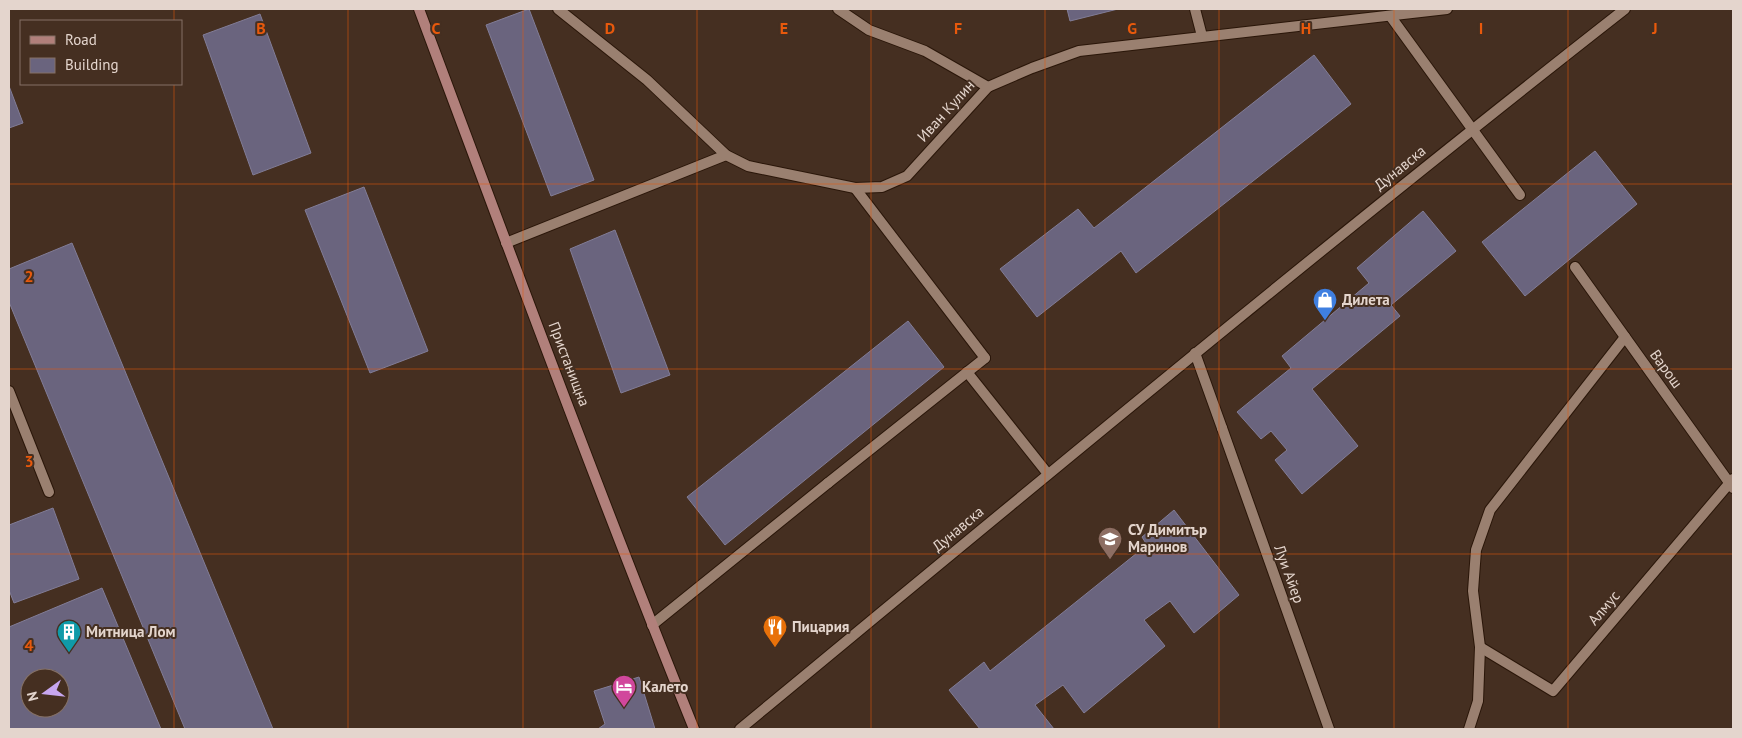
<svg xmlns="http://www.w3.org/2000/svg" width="1742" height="738" viewBox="0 0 1742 738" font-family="'PT Sans',sans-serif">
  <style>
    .building { fill: #6a647e; stroke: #827d97; fill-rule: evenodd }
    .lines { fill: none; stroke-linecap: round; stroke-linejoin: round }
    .service-casing { stroke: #2a1609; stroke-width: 12 }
    .pedestrian-casing { stroke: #2a1609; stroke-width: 12 }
    .minor-casing { stroke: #2a1609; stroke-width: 12 }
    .secondary-casing { stroke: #2a1609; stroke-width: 12 }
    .service { stroke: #9a8070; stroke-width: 10 }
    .pedestrian { stroke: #9a8070; stroke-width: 10 }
    .minor { stroke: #9a8070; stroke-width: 10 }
    .secondary { stroke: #b1807b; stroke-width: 10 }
    .grid { fill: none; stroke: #e8590c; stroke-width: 1; stroke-opacity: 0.55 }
    .labels { text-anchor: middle; stroke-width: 4; stroke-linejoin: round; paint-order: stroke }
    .street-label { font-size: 15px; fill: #e4d5cd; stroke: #452f21 }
    .poi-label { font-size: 15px; font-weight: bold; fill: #e4d5cd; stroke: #452f21; text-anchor: start }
    .grid-label { font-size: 16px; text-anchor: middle; font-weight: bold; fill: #e8590c; stroke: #452f21; stroke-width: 4; stroke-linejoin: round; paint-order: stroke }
  </style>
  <rect width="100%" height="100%" fill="#452f21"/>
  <g class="building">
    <path d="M529,9L594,180L551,196L486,25Z"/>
    <path d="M1067,9H1118L1070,21Z"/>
    <path d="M260,14L311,153L253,175L203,35Z"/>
    <path d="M1314,55L1351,104L1136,273L1121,251L1037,317L1000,269L1078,209L1094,228Z"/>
    <path d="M9,86L23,123L9,128Z"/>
    <path d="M1595,151L1637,204L1525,296L1482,242Z"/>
    <path d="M364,187L428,351L370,373L305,210Z"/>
    <path d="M1423,211L1456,251L1391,305L1400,316L1312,389L1358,446L1302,494L1275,460L1287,450L1271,431L1261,439L1237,412L1291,368L1282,356L1369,283L1357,268Z"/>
    <path d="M615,230L670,375L621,393L570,249Z"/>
    <path d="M72,243L273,729H185L9,302V269Z"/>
    <path d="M908,321L944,367L725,545L687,497Z"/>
    <path d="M53,508L79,579L14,603L9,590V525Z"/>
    <path d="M1174,510L1239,595L1194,633L1170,601L1144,620L1165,646L1084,713L1063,685L1035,705L1054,729H980L949,690L984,662L990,671L1147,545L1142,537Z"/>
    <path d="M102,588L161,729H9V627ZM30,678H60V708H30Z"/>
    <path d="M639,677L655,729H598L605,724L594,691Z"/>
  </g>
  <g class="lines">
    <defs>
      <g id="service">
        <path d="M838,9L869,30L925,51L988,87"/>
        <path d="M855,188L985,358"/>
        <path d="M506,243L726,155"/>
        <path d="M9,391L49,492"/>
        <path d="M652,625L828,483"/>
      </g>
      <g id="pedestrian">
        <path d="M1195,353L1222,428"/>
        <path d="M967,372L1048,474"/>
        <path d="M828,483L985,358"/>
        <path d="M740,729C1033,487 1326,243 1625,9"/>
      </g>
      <g id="minor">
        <path d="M558,9L647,80L726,155L748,166L855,188L882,187L907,176L988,87L1032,68L1079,51L1447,9"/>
        <path d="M1195,9L1202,36"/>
        <path d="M1391,17L1520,195"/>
        <path d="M1575,267L1733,488"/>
        <path d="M1222,428L1329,729"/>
        <path d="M1480,647L1553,691L1733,479"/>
        <path d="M1469,729L1478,701L1480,647L1473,591L1476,550L1490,510L1625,337"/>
      </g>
      <path id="secondary" d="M419,9C509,250 598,491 694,729"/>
    </defs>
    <use href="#service" class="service-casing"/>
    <use href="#pedestrian" class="pedestrian-casing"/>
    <use href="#minor" class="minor-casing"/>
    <use href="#secondary" class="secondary-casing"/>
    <use href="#service" class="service"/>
    <use href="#pedestrian" class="pedestrian"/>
    <use href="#minor" class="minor"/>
    <use href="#secondary" class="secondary"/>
  </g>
  <path class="grid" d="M174,9V21M348,9V729M523,9V729M697,9V729M871,9V729M1045,9V729M1219,9V729M1394,9V729M1568,9V729M174,84V729M9,184H1733M9,369H1733M9,554H1733"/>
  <defs>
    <symbol id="shop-pin" viewBox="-11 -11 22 30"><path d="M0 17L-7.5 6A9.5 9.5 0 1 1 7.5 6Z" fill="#3f7fe0" stroke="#452f21"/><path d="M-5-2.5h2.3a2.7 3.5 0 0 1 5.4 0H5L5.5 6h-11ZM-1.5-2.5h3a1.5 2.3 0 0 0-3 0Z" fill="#fff"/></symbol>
    <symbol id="school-pin" viewBox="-11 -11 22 30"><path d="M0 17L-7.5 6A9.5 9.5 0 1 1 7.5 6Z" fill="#8d6e63" stroke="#452f21"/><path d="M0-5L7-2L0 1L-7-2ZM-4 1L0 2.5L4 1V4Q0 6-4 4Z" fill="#fff"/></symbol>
    <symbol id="restaurant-pin" viewBox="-11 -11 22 30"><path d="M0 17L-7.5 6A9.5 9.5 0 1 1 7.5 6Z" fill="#e8710a" stroke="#452f21"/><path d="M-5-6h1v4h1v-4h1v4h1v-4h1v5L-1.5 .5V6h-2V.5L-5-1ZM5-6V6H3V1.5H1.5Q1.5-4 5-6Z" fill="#fff"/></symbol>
    <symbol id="building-pin" viewBox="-11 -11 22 30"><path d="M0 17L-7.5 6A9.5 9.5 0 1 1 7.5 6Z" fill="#0f9aa8" stroke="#452f21"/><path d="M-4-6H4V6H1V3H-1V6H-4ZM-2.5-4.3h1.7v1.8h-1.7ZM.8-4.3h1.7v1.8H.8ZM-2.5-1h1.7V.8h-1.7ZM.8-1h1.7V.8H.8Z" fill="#fff"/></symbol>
    <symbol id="hotel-pin" viewBox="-11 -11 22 30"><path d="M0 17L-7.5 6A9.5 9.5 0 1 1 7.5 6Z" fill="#d1479c" stroke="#452f21"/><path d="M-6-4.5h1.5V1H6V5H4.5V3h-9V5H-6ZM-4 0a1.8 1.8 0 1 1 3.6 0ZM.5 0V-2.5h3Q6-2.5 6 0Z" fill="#fff"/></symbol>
  </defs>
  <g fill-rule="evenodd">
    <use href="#shop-pin" x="1311" y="286" width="28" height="38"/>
    <use href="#school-pin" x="1096" y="525" width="28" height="38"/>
    <use href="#restaurant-pin" x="761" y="613" width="28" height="38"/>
    <use href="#building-pin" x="55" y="618" width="28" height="38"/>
    <use href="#hotel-pin" x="610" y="673" width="28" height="38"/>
  </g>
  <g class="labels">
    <g class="street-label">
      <text transform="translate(946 111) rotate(-48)" y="5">Иван Кулин</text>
      <text transform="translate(1400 168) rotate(-39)" y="5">Дунавска</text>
      <text transform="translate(569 364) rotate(69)" y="5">Пристанищна</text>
      <text transform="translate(1666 369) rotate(54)" y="5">Варош</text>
      <text transform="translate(958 529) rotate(-40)" y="5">Дунавска</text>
      <text transform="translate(1289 574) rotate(70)" y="5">Луи Айер</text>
      <text transform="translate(1604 608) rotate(-50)" y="5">Алмус</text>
    </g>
    <g class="poi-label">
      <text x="1342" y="305">Дилета</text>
      <text x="1128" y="535">СУ Димитър<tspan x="1128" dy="17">Маринов</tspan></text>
      <text x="792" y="632">Пицария</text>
      <text x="86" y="637">Митница Лом</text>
      <text x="642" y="692">Калето</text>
    </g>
  </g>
  <g class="grid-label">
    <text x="261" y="34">B</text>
    <text x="436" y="34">C</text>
    <text x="610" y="34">D</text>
    <text x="784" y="34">E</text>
    <text x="958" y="34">F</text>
    <text x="1132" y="34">G</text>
    <text x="1306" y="34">H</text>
    <text x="1481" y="34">I</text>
    <text x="1655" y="34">J</text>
    <text x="29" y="282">2</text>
    <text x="29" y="467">3</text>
    <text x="29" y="651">4</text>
  </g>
  <rect width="1742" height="738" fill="none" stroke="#e4d5cd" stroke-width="20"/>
  <rect x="20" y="20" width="162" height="65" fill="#452f21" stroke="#857166"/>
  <rect x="30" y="36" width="25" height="8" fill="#b1807b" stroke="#857166"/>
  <text x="65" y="45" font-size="15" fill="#e4d5cd">Road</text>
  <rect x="30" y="58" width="25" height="15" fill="#6a647e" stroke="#857166"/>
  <text x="65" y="70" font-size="15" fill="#e4d5cd">Building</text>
  <g transform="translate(45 693) rotate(255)"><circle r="24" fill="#452f21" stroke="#857166"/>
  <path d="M0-4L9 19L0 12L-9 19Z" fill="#c7a6ef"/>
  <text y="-8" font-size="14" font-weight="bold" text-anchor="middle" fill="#e4d5cd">N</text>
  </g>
</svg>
